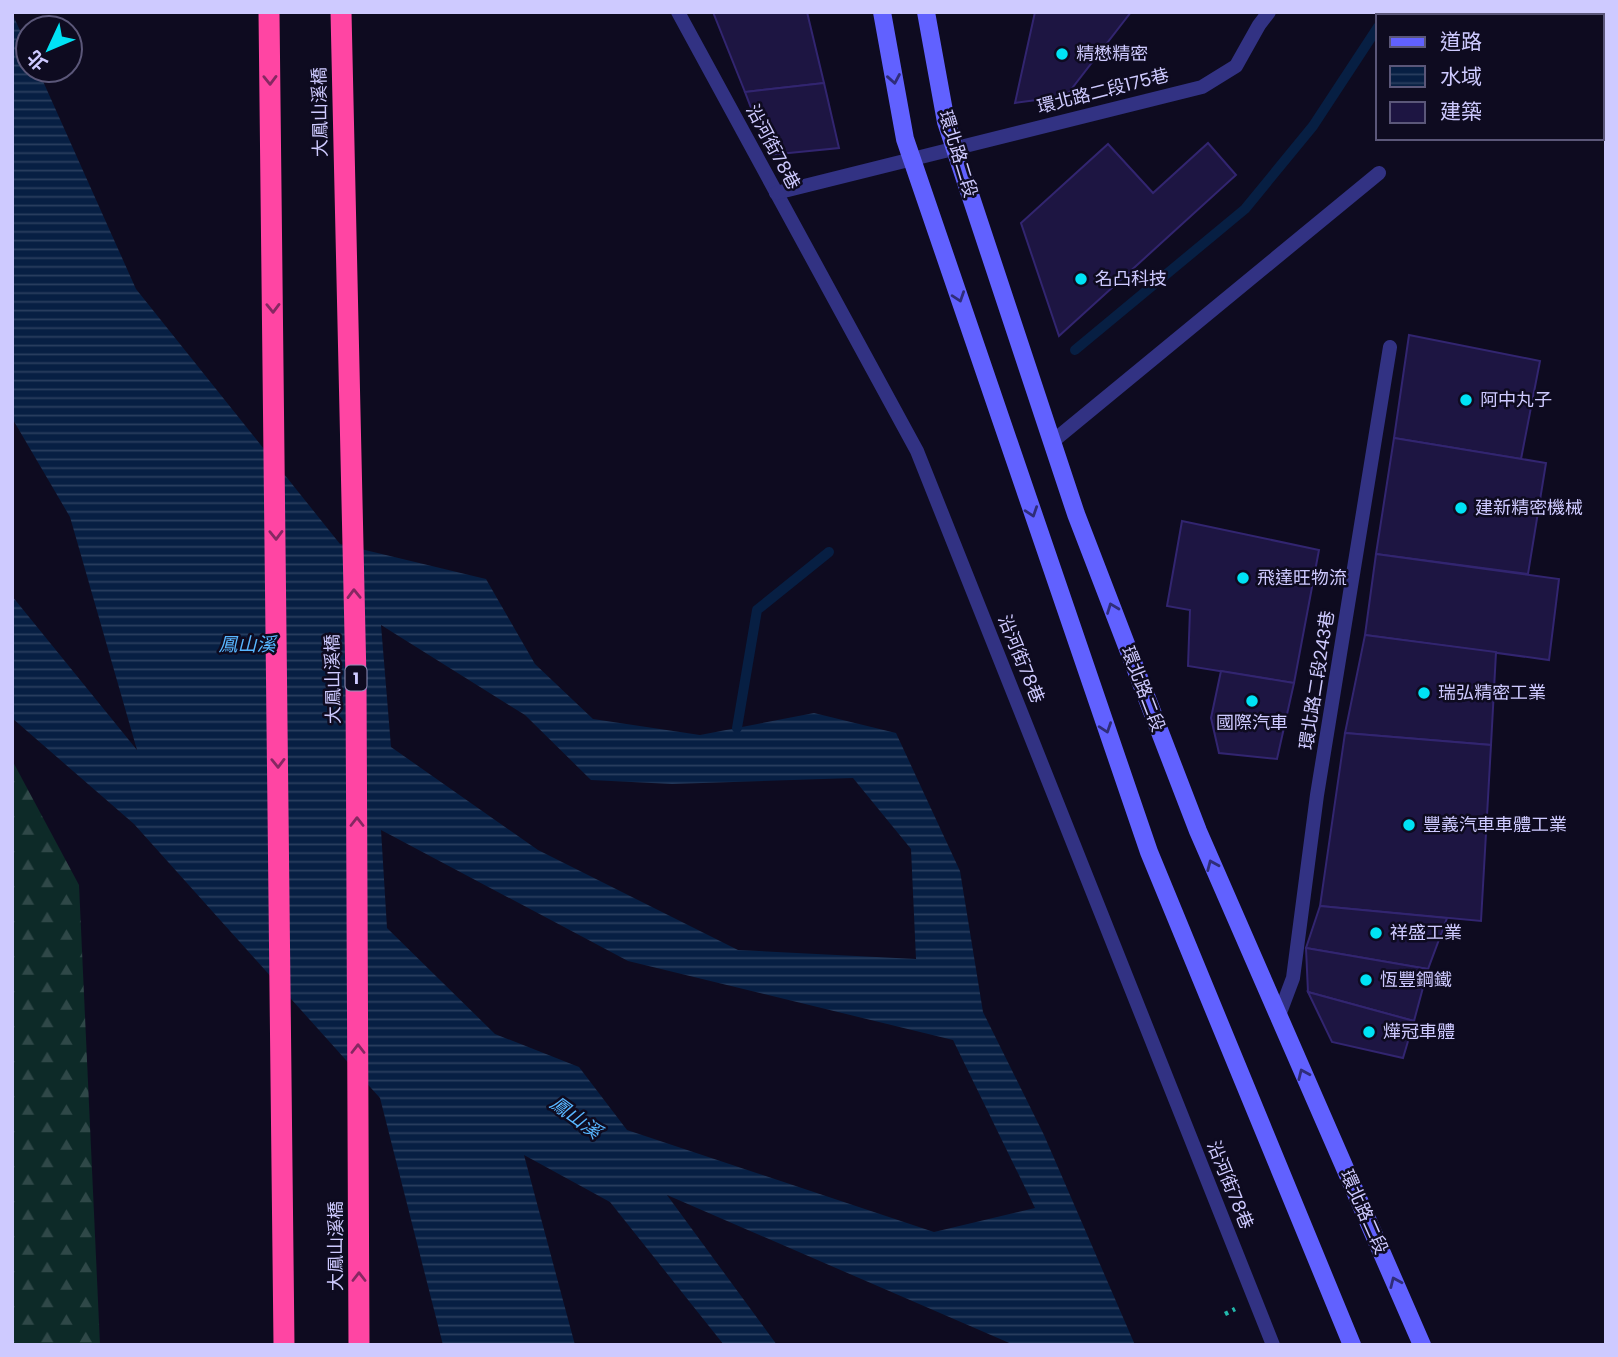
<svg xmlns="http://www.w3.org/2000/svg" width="1618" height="1357" viewBox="0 0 1618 1357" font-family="Poppins,'Noto Sans TC',sans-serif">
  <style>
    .forest { fill: url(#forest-firs) }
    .water { fill: url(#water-rules); fill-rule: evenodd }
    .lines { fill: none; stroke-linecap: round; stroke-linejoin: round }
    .stream { stroke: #071f43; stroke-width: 10 }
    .building { fill: #1d1542; stroke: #322570; stroke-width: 2 }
    .path { stroke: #23b9ac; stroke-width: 4.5; stroke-dasharray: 3.5 5; stroke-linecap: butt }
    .lane { stroke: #323283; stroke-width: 14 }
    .secondary { stroke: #6161ff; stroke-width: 18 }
    .highway { stroke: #ff45a3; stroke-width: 21 }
    .oneway { stroke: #2f2d79 }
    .oneway2 { stroke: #862862 }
    .poi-dot { fill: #00e3f5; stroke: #0e0b20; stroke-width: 2.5 }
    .labels { text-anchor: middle; stroke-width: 5; stroke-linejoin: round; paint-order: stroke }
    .shield { fill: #0e0b20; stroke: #9491bc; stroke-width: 2 }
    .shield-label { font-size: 16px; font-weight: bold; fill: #cecaff }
    .poi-label { font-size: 18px; fill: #cecaff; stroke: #0e0b20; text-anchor: start }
    .street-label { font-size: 18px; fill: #cecaff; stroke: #0e0b20 }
    .water-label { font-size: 19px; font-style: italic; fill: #58b6ff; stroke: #0e0b20 }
  </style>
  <defs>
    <pattern id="forest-firs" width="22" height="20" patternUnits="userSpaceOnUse" patternTransform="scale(1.75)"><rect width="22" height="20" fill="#0d2a28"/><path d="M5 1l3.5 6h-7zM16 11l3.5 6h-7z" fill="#2f4848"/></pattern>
    <pattern id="water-rules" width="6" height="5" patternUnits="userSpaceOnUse" patternTransform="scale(1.75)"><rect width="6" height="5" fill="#071f43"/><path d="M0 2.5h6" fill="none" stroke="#2a3e5f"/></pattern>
  </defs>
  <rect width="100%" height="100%" fill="#0e0b20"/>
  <path class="forest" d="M12,760L79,885L100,1345H12Z"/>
  <path class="water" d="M12,13L28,48V70H38L136,289L340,544L486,579L535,664L593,719L700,735L814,713L896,733L960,871L983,1012L1044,1135L1135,1345H1014L667,1195L777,1345H724L610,1202L524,1155L575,1345H443L380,1098L134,824L12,718V596L137,750L70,517L12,418ZM381,625L525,715L591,780L672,784L853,778L911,849L916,959L738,950L538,850L391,747ZM381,830L628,961L953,1040L1035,1208L934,1232L627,1130L579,1067L495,1034L387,928Z"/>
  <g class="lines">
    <g class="stream">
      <path d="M1386,16L1388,12"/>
      <path d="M1075,350L1245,209L1313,126L1378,27"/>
      <path d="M737,728L757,610L829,552"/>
    </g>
  </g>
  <g class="building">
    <path d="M713,12H807L824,83L745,92Z"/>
    <path d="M1035,12H1131L1066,96L1015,103Z"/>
    <path d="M824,83L839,148L769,155L745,92Z"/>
    <path d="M1208,143L1236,175L1059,336L1021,223L1108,144L1153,193Z"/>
    <path d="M1409,335L1540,361L1521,459L1394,438Z"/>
    <path d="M1394,438L1546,463L1528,574L1376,554Z"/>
    <path d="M1182,521L1319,550L1294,683L1188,666L1190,610L1167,606Z"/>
    <path d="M1376,554L1559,579L1549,660L1365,635Z"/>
    <path d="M1365,635L1496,652L1491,745L1345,733Z"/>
    <path d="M1221,671L1294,683L1277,759L1219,753L1211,718Z"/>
    <path d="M1345,733L1491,745L1481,921L1320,906Z"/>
    <path d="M1320,906L1447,918L1428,969L1306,948Z"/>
    <path d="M1306,948L1428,969L1414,1021L1308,992Z"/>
    <path d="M1308,992L1414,1021L1403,1058L1332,1042Z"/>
  </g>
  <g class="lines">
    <path class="path" d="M1225,1314L1235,1309"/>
    <g class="lane">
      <path d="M678,12L917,451L1273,1345"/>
      <path d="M776,193L1202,87L1236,66L1259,25L1269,12"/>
      <path d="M1052,442L1379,173"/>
      <path d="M1278,1018L1293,978L1317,795L1390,347"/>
    </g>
    <g class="secondary">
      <path d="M882,12L905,139L1149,852L1352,1345"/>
      <path d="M926,12L946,122L1076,514L1198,831L1422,1345"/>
    </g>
    <g class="highway">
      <path d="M269,12L284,1345"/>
      <path d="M341,12L356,679L359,1345"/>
    </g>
  </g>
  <defs><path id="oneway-chevron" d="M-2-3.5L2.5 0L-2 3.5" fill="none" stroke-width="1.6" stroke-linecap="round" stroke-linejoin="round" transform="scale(1.75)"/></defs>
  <g class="oneway">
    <use href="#oneway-chevron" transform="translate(894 79) rotate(80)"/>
    <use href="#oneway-chevron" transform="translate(959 297) rotate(71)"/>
    <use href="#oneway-chevron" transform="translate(1032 512) rotate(71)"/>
    <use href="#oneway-chevron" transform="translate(1112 608) rotate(-111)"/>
    <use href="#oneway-chevron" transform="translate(1106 728) rotate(71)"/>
    <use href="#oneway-chevron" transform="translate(1212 865) rotate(-113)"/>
    <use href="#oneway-chevron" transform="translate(1303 1074) rotate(-114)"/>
    <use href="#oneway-chevron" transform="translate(1395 1282) rotate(-114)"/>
  </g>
  <g class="oneway2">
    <use href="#oneway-chevron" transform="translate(270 80) rotate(89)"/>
    <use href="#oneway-chevron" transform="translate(273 308) rotate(89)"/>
    <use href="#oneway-chevron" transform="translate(276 535) rotate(89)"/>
    <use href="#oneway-chevron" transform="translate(354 594) rotate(-91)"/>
    <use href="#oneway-chevron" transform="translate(278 763) rotate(89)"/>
    <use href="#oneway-chevron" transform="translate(357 822) rotate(-90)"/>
    <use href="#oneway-chevron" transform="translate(358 1049) rotate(-90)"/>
    <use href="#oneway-chevron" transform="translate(359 1277) rotate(-90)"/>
  </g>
  <g class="poi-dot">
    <circle cx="1062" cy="54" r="7"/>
    <circle cx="1081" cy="279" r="7"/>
    <circle cx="1466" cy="400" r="7"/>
    <circle cx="1461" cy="508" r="7"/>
    <circle cx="1243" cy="578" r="7"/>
    <circle cx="1424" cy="693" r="7"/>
    <circle cx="1252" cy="701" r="7"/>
    <circle cx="1409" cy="825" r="7"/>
    <circle cx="1376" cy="933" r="7"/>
    <circle cx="1366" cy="980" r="7"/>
    <circle cx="1369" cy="1032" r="7"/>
  </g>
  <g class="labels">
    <rect class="shield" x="345.5" y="665.5" width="21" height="25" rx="5"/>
    <g class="shield-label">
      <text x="356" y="684">1</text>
    </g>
    <g class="poi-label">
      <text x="1076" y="60">精懋精密</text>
      <text x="1095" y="285">名凸科技</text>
      <text x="1480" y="406">阿中丸子</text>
      <text x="1475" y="514">建新精密機械</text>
      <text x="1257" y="584">飛達旺物流</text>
      <text x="1438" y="699">瑞弘精密工業</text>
      <text x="1252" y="729" text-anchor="middle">國際汽車</text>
      <text x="1423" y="831">豐義汽車車體工業</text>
      <text x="1390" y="939">祥盛工業</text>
      <text x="1380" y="986">恆豐鋼鐵</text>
      <text x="1383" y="1038">燁冠車體</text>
    </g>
    <g class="street-label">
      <text transform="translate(1103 91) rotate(-14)" y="6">環北路二段175巷</text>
      <text transform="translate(320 112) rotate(-91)" y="6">大鳳山溪橋</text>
      <text transform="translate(773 147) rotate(62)" y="6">沿河街78巷</text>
      <text transform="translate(958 154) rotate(73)" y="6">環北路二段</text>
      <text transform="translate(1021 659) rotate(68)" y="6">沿河街78巷</text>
      <text transform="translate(333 679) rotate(-91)" y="6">大鳳山溪橋</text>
      <text transform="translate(1317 680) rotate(-81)" y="6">環北路二段243巷</text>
      <text transform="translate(1143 689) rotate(69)" y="6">環北路二段</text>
      <text transform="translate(1230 1185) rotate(68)" y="6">沿河街78巷</text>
      <text transform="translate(1364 1212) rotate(66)" y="6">環北路二段</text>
      <text transform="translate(336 1246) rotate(-90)" y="6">大鳳山溪橋</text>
    </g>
    <g class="water-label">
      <text x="247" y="651">鳳山溪</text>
      <text transform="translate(576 1117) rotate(36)" y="7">鳳山溪</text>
    </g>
  </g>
  <rect width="1618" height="1357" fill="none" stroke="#cecaff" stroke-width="28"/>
  <rect x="1376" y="14" width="228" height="126" fill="#0e0b20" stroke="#5b5779" stroke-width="2"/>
  <rect x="1390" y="37" width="35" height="10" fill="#6161ff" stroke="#5b5779" stroke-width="2"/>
  <text x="1440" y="49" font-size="21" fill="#cecaff">道路</text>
  <rect x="1390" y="66" width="35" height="21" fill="url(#water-rules)" stroke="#5b5779" stroke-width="2"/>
  <text x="1440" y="84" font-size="21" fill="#cecaff">水域</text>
  <rect x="1390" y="102" width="35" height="21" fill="#1d1542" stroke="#5b5779" stroke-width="2"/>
  <text x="1440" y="119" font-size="21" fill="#cecaff">建築</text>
  <g transform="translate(49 49) rotate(226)"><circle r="33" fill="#0e0b20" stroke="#5b5779" stroke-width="2"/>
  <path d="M0-5L12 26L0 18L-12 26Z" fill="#00e3f5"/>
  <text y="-10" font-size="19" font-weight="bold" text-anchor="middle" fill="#cecaff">北</text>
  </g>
</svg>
